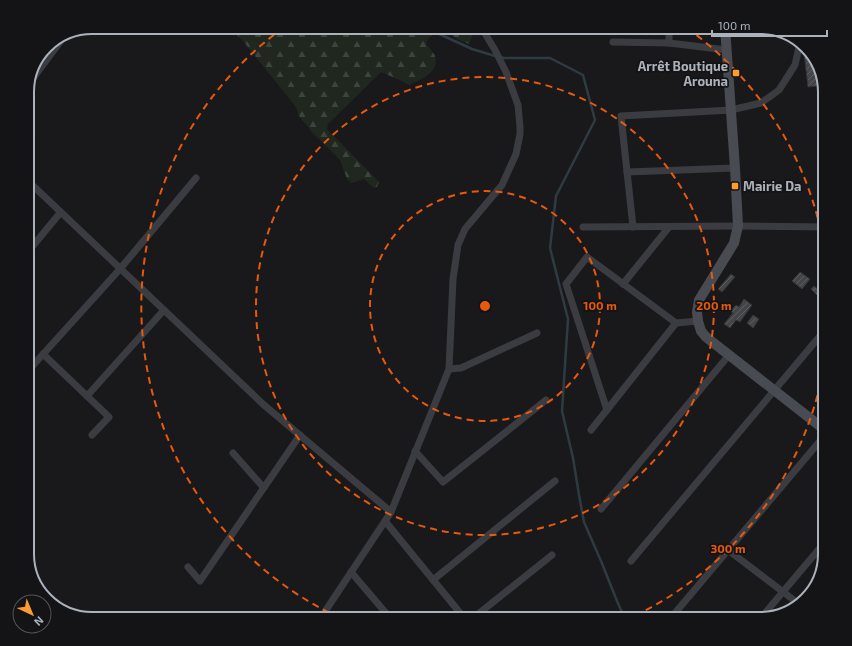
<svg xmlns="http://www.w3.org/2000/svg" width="852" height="646" viewBox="0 0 852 646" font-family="'Exo 2',sans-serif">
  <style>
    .forest { fill: url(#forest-firs) }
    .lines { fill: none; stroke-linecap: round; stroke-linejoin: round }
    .stream { stroke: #2e3b41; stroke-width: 2.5 }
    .building { fill: url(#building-hatch); stroke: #333438 }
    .street { stroke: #3a3c41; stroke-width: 7 }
    .secondary { stroke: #484b51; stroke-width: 10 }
    .ring { fill: none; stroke: #e8590c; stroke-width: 2; stroke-dasharray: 7 5 }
    .poi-dot { fill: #fb9c32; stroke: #141417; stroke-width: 1.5 }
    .labels { text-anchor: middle; stroke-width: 3.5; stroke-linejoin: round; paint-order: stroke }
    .poi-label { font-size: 13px; font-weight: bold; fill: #abb2bc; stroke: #141417; text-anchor: end }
    .rim { fill: none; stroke: #abb2bc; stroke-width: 2 }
    .centre { fill: #e8590c; stroke: #141417; stroke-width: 2 }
    .ring-label { font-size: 12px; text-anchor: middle; font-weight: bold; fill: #e8590c; stroke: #141417; stroke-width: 3.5; stroke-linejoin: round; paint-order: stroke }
  </style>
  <defs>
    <pattern id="forest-firs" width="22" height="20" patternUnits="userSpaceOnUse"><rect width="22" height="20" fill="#1f271f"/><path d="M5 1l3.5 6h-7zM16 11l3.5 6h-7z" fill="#3d443e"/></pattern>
    <pattern id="building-hatch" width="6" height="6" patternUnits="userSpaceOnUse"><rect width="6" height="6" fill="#434549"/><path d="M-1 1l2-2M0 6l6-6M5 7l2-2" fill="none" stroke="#5b5d61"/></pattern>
  </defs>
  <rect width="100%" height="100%" fill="#19191c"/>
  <path class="forest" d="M241,27H474L475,29L469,44L457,39L452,35L436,31L429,38L426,43C428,48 434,52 435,56C440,72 420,80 409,85L402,81L381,72L328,124L327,129L379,182L377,187L374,188L364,179L351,183L347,179L340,160L312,132L299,116L296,107L243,41L235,33Z"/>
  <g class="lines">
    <g class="stream">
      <path d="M424,27L472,49L495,56"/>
      <path d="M500,57L504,58H550L583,75L595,120L556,196L550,248L568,319L562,411L573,458L579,495L584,522L601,561L617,601L625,619"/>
    </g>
  </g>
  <g class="building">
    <path d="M804,53H810L818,63L824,85L808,87Z"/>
    <path d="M800,272L810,279L802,289L792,281Z"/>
    <path d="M731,274L735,277L722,292L718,289Z"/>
    <path d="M814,286L820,291L817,295L811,289Z"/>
    <path d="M744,299L752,305L740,322L736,320L730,328L724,324L733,313L730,311L736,305L739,307Z"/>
    <path d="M753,315L759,319L753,328L747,323Z"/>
  </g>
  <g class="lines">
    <g class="street">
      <path d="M669,27V43"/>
      <path d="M725,30L761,27"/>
      <path d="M613,42L669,43L727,50"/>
      <path d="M28,85L63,38"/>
      <path d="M627,172L735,168"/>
      <path d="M27,180L264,405L391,512"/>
      <path d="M583,227L738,226L825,227"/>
      <path d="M633,227L621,116L731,110L761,103L779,90L795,65L799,47V40"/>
      <path d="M27,253L60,213"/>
      <path d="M623,284L669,227"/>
      <path d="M43,354L109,417L92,435"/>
      <path d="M449,369L461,368L537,333"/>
      <path d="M27,372L120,269L196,178"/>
      <path d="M87,396L164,310"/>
      <path d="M607,410L566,284L587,257L676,323L698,321"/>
      <path d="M591,430L676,323"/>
      <path d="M415,451L443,482L546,400"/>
      <path d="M233,453L264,488"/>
      <path d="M601,509L729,355"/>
      <path d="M385,521L465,619"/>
      <path d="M728,550L799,604"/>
      <path d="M631,561L825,330"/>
      <path d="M188,567L200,581L300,435"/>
      <path d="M351,572L391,619"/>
      <path d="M433,580L555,481"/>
      <path d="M320,619L391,512L449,369L453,279L458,245L465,229L502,185L516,154L520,134V127L518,105L506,72L495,50L481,27"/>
      <path d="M378,619L386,613"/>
      <path d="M472,619L552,555"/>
      <path d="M670,619L825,435"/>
      <path d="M760,619L825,542"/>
    </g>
    <path class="secondary" d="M725,27L735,168L738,226L734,243L699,300L697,312L698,321L701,331L706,337L825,430"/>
  </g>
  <g class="ring">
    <circle cx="485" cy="306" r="115"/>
    <circle cx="485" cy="306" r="229"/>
    <path d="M825 360A344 344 0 0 1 630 618M340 618A344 344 0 0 1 283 28M687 28A344 344 0 0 1 825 252"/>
  </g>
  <g class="poi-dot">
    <rect x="732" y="69" width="8" height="8" rx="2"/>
    <rect x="731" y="182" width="8" height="8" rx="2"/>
  </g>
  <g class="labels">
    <g class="poi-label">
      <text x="728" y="71">Arrêt Boutique<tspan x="728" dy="15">Arouna</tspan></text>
      <text x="743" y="191" text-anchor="start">Mairie Da</text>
    </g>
  </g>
  <path d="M0 0H852V646H0ZM92 34H760A58 58 0 0 1 818 92V554A58 58 0 0 1 760 612H92A58 58 0 0 1 34 554V92A58 58 0 0 1 92 34Z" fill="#141417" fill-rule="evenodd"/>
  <path class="rim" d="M92 34H760A58 58 0 0 1 818 92V554A58 58 0 0 1 760 612H92A58 58 0 0 1 34 554V92A58 58 0 0 1 92 34Z"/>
  <circle cx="485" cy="306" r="6" class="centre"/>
  <g class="ring-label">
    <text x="600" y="310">100 m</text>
    <text x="714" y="310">200 m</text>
    <text x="728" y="553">300 m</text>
  </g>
  <g transform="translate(32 614) rotate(136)"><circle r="19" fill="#141417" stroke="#505359"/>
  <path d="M0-3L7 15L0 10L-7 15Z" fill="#fb9c32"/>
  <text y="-6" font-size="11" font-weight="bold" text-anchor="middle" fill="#abb2bc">N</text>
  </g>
  <path d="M712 30v6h115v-6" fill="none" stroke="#abb2bc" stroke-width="2"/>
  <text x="718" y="30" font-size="12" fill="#abb2bc" stroke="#141417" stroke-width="3" paint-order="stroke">100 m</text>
</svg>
